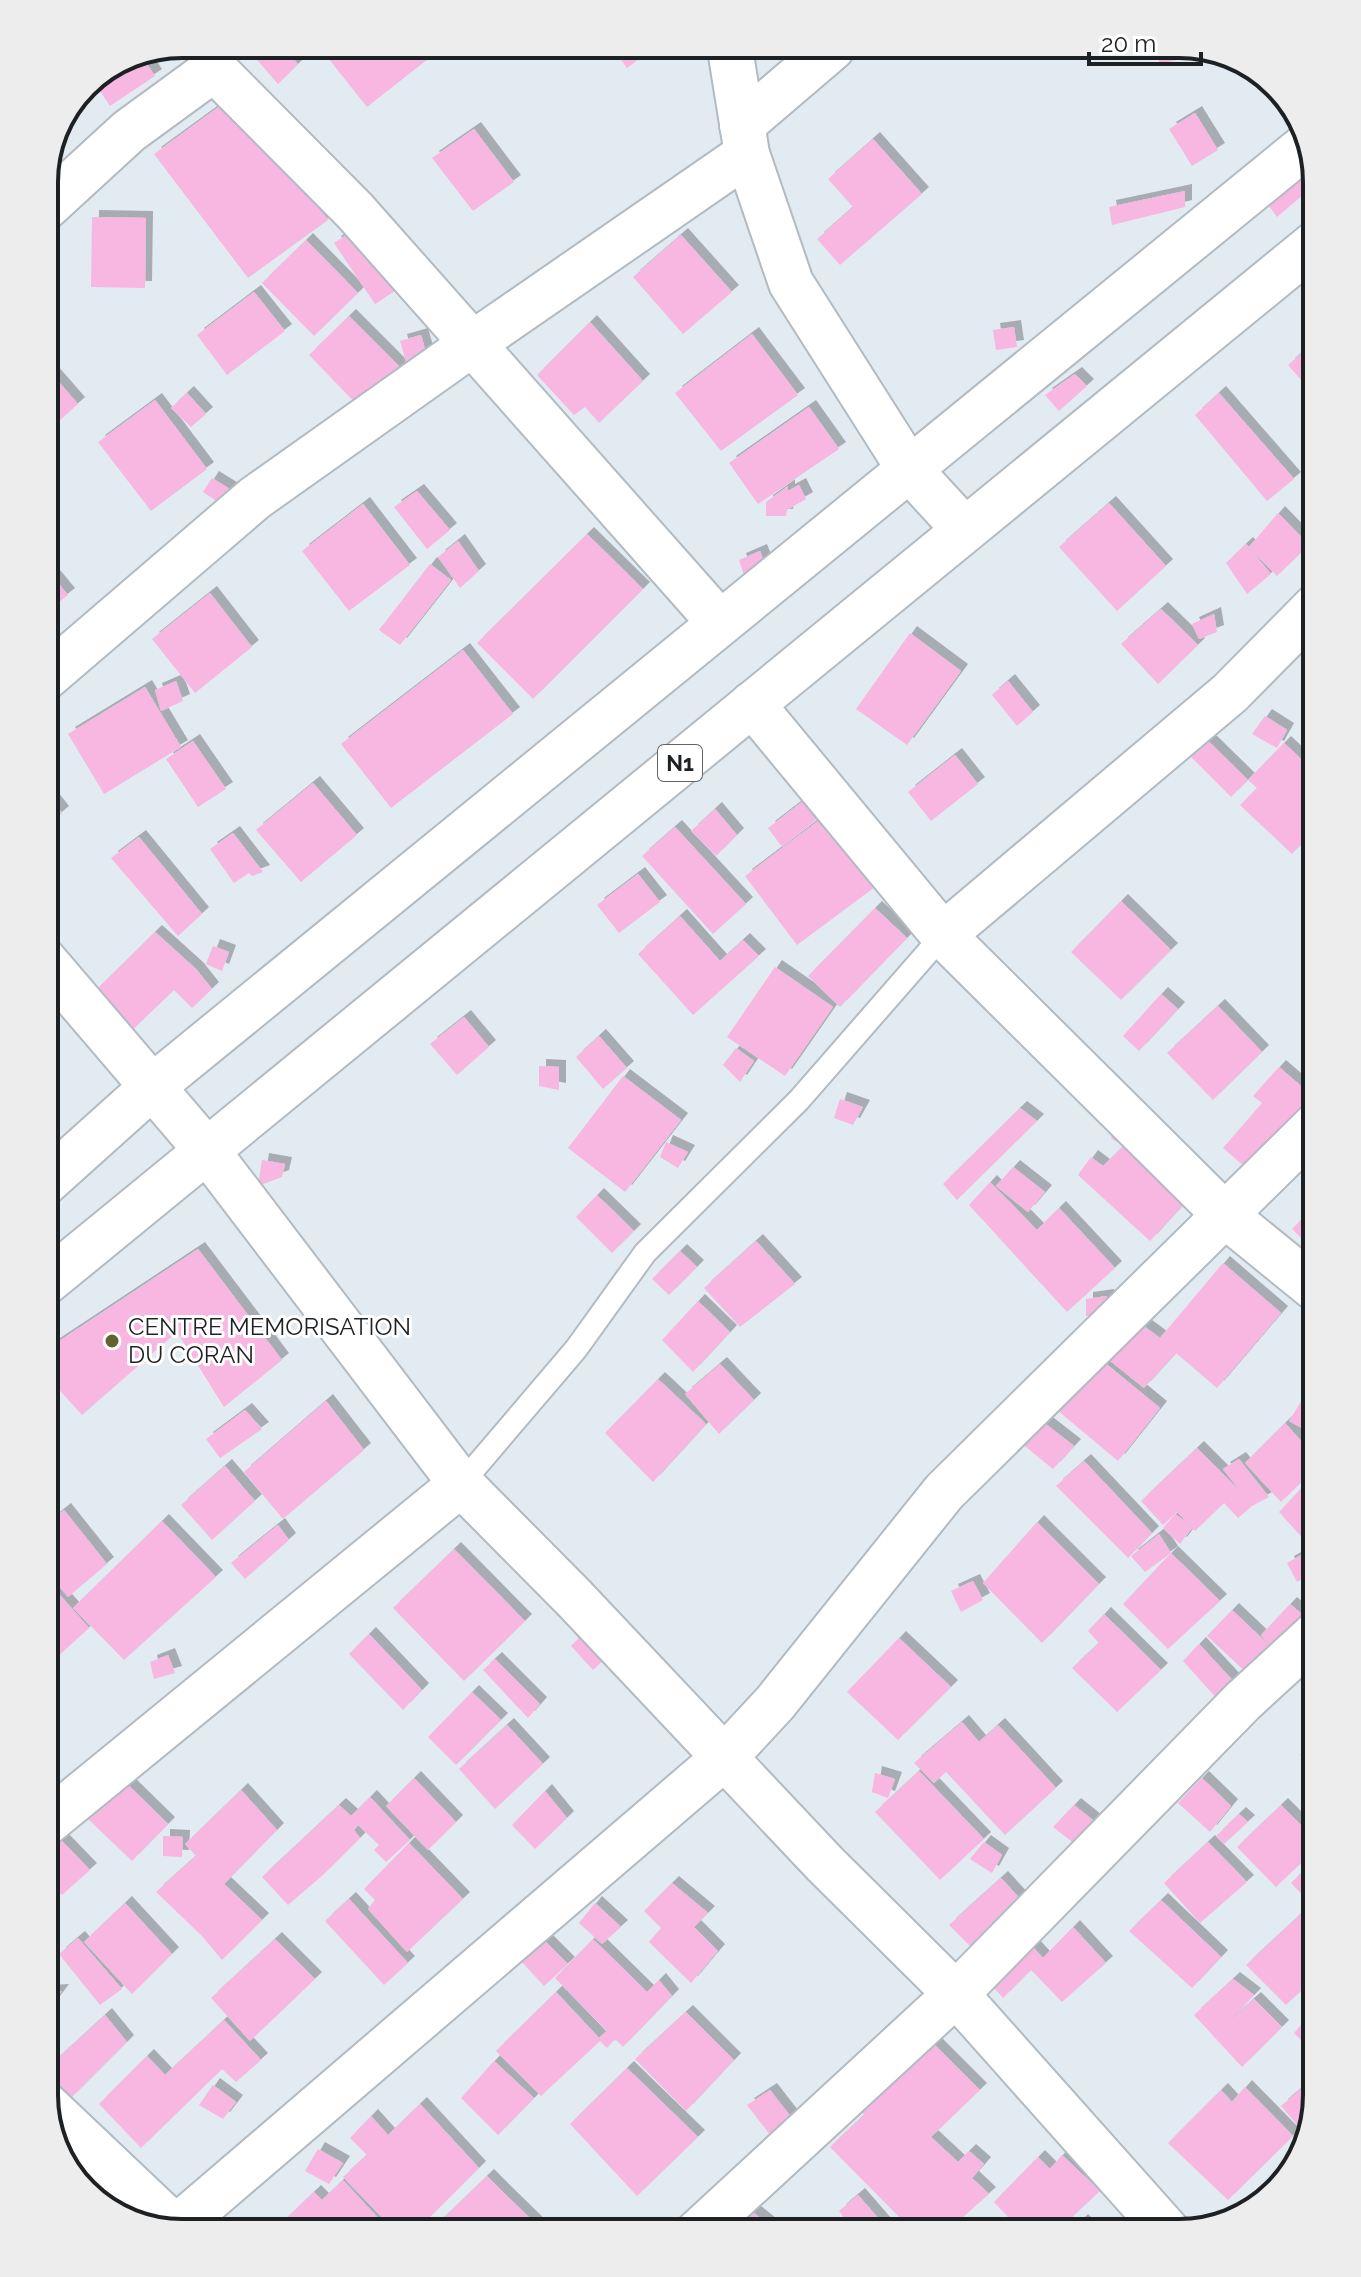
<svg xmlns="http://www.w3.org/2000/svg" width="1361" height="2277" viewBox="0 0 1361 2277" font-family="Raleway,sans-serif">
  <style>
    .building { fill: #f7b7e0; filter: url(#shadow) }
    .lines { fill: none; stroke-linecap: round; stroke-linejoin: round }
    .service-casing { stroke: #b2bac2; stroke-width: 26 }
    .minor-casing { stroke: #b2bac2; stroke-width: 48 }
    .trunk-casing { stroke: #b2bac2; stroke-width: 48 }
    .service { stroke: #fff; stroke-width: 22 }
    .minor { stroke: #fff; stroke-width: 44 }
    .trunk { stroke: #fff; stroke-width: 44 }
    .poi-dot { fill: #626330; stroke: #fff; stroke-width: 3 }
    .labels { text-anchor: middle; stroke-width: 6; stroke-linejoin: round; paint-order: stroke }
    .shield { fill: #fff; stroke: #626466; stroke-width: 2 }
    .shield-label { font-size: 22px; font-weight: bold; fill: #1e2124 }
    .poi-label { font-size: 24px; fill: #1e2124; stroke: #fff; text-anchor: start }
    .rim { fill: none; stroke: #1e2124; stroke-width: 4 }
  </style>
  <defs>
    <filter id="shadow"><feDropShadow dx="7" dy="-7" stdDeviation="0" flood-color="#0004"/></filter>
  </defs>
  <rect width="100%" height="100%" fill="#e2eaf2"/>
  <g class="building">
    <path d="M1172,44L1177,60L1160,64L1155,50L1152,53L1145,45Z"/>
    <path d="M652,49L627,68L614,50H637Z"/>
    <path d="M422,52L428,59L367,107L324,53Z"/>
    <path d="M251,53H288L298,64L278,84Z"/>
    <path d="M130,54H140L155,76L110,106L92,79Z"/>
    <path d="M235,95L328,220L248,278L154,154Z"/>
    <path d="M1195,113L1218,150L1192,166L1169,129Z"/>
    <path d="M474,129L514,182L473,211L432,158Z"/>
    <path d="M873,139L922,194L840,265L817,239L853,207L828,179Z"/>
    <path d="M1312,160L1317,183L1277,217L1266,202Z"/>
    <path d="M1185,191V207L1112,225L1109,207Z"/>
    <path d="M92,217L146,218L145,288L91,287Z"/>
    <path d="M360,226L401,287L375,304L334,243Z"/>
    <path d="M681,235L732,292L683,334L633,277Z"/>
    <path d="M306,240L358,293L314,336L262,283Z"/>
    <path d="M254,292L285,331L227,375L197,335Z"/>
    <path d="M349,316L406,373L365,413L309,355Z"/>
    <path d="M590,322L643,381L599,423L585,407L574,415L537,375Z"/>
    <path d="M1014,327L1017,347L996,350L993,330Z"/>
    <path d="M752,334L798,395L721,451L675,393Z"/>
    <path d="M421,335L427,356L406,362L400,341Z"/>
    <path d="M1317,340V398L1288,365Z"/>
    <path d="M44,365L78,404L50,429L44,422Z"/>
    <path d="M1075,374L1087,386L1059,411L1045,395Z"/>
    <path d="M187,393L206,414L191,427L171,408Z"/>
    <path d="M1219,393L1294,479L1267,501L1195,415Z"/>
    <path d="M155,400L207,469L151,511L98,442Z"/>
    <path d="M809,407L839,449L758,504L729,463Z"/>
    <path d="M212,478L233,491L224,506L203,492Z"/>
    <path d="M799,485L806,499L787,510L786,516H766V502L788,486V491Z"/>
    <path d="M417,491L450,530L427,549L394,507Z"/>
    <path d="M1109,503L1166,566L1117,611L1059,547Z"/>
    <path d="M363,504L410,565L349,611L302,551Z"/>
    <path d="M1278,513L1309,545L1277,576L1251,550L1271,574L1247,594L1226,563L1246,544L1249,547Z"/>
    <path d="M587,534L643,589L533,699L477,643Z"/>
    <path d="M458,541L479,571L460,588L438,557Z"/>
    <path d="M760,551L767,569L745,578L739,560Z"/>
    <path d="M430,564L451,580L400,645L379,630Z"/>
    <path d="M44,566L68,595L44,614Z"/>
    <path d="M210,593L252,647L195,693L152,639Z"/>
    <path d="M1161,609L1198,645L1158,684L1121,644Z"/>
    <path d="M1214,614L1217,632L1199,639L1192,624Z"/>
    <path d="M910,633L961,671L907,745L856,709Z"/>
    <path d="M463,650L513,714L391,808L341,744Z"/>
    <path d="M176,681L183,701L161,711L155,690Z"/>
    <path d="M1008,681L1033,712L1017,726L992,695Z"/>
    <path d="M145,687L181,747L104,794L68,734Z"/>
    <path d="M1265,716L1287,730L1277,748L1252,734Z"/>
    <path d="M1202,735L1248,780L1231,797L1186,752Z"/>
    <path d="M193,741L226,789L198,807L166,759Z"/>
    <path d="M1284,743L1317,774V828L1292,854L1240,805L1257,788L1248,780Z"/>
    <path d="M955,755L978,784L931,821L908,792Z"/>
    <path d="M313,783L357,835L301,882L256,830Z"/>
    <path d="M44,790L62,813L44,828Z"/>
    <path d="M803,801L816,820L782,847L768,828Z"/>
    <path d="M715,809L737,835L716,856L691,831Z"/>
    <path d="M822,818L875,887L797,945L745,876Z"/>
    <path d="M675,827L746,904L713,934L642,856Z"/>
    <path d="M233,833L263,872L252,876L249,873L234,883L210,849Z"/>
    <path d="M139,837L202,914L178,936L111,858Z"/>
    <path d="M638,874L660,902L619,933L597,905Z"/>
    <path d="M1121,901L1171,950L1121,1000L1071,952Z"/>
    <path d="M875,908L907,938L840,1007L808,976Z"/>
    <path d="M680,916L720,961L743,940L759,956L693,1015L638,954Z"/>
    <path d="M155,932L196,969L212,989L192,1008L174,990L123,1039L83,1003Z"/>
    <path d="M213,946L229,952L222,971L206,964Z"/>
    <path d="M775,967L833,1007L785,1076L727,1037Z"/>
    <path d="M1161,994L1178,1009L1139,1051L1123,1036Z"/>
    <path d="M1218,1006L1262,1052L1213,1100L1167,1053Z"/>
    <path d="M464,1017L489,1047L457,1075L430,1044Z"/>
    <path d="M599,1036L627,1068L603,1089L576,1057Z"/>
    <path d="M736,1048L754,1061L740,1082L723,1065Z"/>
    <path d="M539,1066L559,1067V1090L539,1086Z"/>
    <path d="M1279,1067L1316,1099L1252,1173L1223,1148L1262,1103L1253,1096Z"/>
    <path d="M623,1076L681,1120L625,1192L568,1148Z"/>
    <path d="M840,1099L863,1107L853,1125L834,1118Z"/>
    <path d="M1020,1108L1037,1121L957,1200L943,1184Z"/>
    <path d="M1116,1128L1192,1195L1150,1241L1078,1175L1091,1157L1103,1166L1123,1146L1111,1138Z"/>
    <path d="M666,1142L688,1152L678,1168L660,1157Z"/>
    <path d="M262,1160L285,1164L282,1177L258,1186Z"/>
    <path d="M1013,1167L1045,1192L1028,1212L996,1186Z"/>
    <path d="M990,1182L1037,1230L1059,1208L1115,1268L1067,1312L969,1205Z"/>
    <path d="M597,1195L634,1231L612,1253L576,1217Z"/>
    <path d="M1317,1204V1253L1292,1229Z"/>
    <path d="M756,1241L795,1284L740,1327L704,1288Z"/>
    <path d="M198,1249L282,1360L224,1407L177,1332L82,1415L44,1373V1351Z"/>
    <path d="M680,1251L697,1267L669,1295L652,1279Z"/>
    <path d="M1223,1263L1281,1313L1217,1388L1176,1353L1144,1388L1103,1355L1133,1318L1160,1338Z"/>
    <path d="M1107,1296V1313L1086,1316V1299Z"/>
    <path d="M698,1301L730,1332L693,1372L662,1340Z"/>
    <path d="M1099,1358L1160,1408L1118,1461L1057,1410Z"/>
    <path d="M720,1364L754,1400L719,1434L685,1394Z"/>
    <path d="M1317,1376V1436L1289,1421Z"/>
    <path d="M658,1379L706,1424L653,1482L605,1433Z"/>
    <path d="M326,1401L364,1450L283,1519L244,1472Z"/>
    <path d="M245,1410L262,1429L220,1458L206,1439Z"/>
    <path d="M1042,1421L1074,1446L1053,1469L1021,1443Z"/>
    <path d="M44,1422H52L50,1508H44Z"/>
    <path d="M1285,1423L1317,1459V1467L1281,1502L1245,1463Z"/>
    <path d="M1197,1448L1240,1491L1223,1469L1239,1459L1269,1497L1252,1506L1238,1518L1224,1503L1195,1531L1192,1528L1180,1544L1163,1528L1175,1514L1188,1523L1177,1512L1179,1510L1163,1525L1141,1501Z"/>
    <path d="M1084,1461L1152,1533L1128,1558L1056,1486Z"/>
    <path d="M225,1466L255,1501L212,1540L181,1505Z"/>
    <path d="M1308,1481L1317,1490V1554L1279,1512Z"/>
    <path d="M64,1510L107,1564L68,1597L44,1568V1526Z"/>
    <path d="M162,1521L216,1577L124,1660L73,1608Z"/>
    <path d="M1037,1522L1099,1584L1042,1643L983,1583Z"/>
    <path d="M278,1525L289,1540L245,1579L231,1563Z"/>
    <path d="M1159,1534L1171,1553L1145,1572L1131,1556Z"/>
    <path d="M454,1549L525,1621L464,1681L393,1608Z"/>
    <path d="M1171,1553L1220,1601L1168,1649L1123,1604Z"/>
    <path d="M1305,1553L1315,1571L1297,1582L1287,1563Z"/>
    <path d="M44,1577L89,1628L44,1669Z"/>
    <path d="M973,1581L983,1600L961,1612L951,1591Z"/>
    <path d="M1290,1604L1304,1616L1250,1676L1207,1636L1232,1610L1271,1647L1261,1635Z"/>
    <path d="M1104,1614L1161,1670L1117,1712L1072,1668L1099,1643L1088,1631Z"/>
    <path d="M591,1626L613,1651L593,1670L571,1646Z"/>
    <path d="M369,1634L422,1690L403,1710L349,1654Z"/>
    <path d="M899,1638L951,1687L898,1740L847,1692Z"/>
    <path d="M1199,1644L1236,1684L1219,1701L1183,1661Z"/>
    <path d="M168,1655L175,1673L154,1679L150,1662Z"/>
    <path d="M495,1659L540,1704L528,1718L483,1670Z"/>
    <path d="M472,1692L501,1720L456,1765L428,1737Z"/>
    <path d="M962,1722L979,1742L998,1725L1056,1788L1005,1835L946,1772L934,1783L914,1763Z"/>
    <path d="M507,1725L543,1764L495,1809L459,1769Z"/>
    <path d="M1317,1733V1797L1302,1782L1317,1767L1300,1755Z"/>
    <path d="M919,1771L984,1839L940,1880L875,1812Z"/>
    <path d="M875,1773L895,1779L888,1798L872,1792Z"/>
    <path d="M414,1778L456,1822L428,1850L386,1806Z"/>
    <path d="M1202,1778L1231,1806L1210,1832L1178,1803Z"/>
    <path d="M123,1780L168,1824L132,1861L86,1817Z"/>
    <path d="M241,1790L277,1830L224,1884L262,1920L222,1960L202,1936L156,1892L196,1856L185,1844Z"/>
    <path d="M545,1791L567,1818L535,1849L512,1825Z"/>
    <path d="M370,1797L410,1840L386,1862L374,1850L379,1845L358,1825L354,1830L360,1838L323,1875L288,1905L262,1877L339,1805L351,1816Z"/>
    <path d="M1074,1805L1100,1826L1080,1848L1053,1827Z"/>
    <path d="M1281,1805L1317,1841V1848L1276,1887L1237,1847Z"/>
    <path d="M1239,1814L1248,1822L1224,1844L1216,1836Z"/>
    <path d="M163,1836L183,1837L182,1857L163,1856Z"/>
    <path d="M59,1838L90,1870L62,1895L44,1877V1852Z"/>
    <path d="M984,1842L1002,1855L992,1873L970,1859Z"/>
    <path d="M1208,1842L1247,1882L1200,1923L1164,1883Z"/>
    <path d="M409,1843L463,1899L407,1952L368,1909L375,1900L364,1889Z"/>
    <path d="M1317,1857V1897L1310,1903L1291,1883Z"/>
    <path d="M1001,1878L1023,1902L974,1950L949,1925Z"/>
    <path d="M672,1883L708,1913L694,1927L718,1951L691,1983L649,1942L661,1928L644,1911Z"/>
    <path d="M349,1899L408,1963L384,1985L325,1921Z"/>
    <path d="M1161,1900L1221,1957L1192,1988L1129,1931Z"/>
    <path d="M125,1903L172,1954L132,1994L84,1942Z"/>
    <path d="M595,1903L621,1927L602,1944L579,1923Z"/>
    <path d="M1303,1912L1311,1923L1317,1914V1976L1286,2005L1246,1965Z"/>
    <path d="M1073,1927L1106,1963L1062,2002L1031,1970L1003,1998L989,1982L1029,1943L1043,1958Z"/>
    <path d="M540,1936L568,1964L544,1986L519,1959Z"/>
    <path d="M78,1938L122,1989L100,2005L59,1954Z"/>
    <path d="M275,1939L315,1979L250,2041L211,1998Z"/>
    <path d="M593,1939L647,1992L659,1980L672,1996L623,2047L615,2039L607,2048L600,2041L541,2096L496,2051L556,1992L599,2038L607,2031L555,1978Z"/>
    <path d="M1233,1979L1254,1995L1229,2021L1254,1999L1282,2027L1242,2067L1194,2015Z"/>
    <path d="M62,1991L44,2015V1992Z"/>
    <path d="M1317,2007V2056L1294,2033Z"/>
    <path d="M686,2012L734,2060L686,2111L635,2059Z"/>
    <path d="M105,2015L127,2042L70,2099L44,2071Z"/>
    <path d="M224,2020L261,2060L236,2082L222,2069L141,2148L99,2104L147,2056L165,2075Z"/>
    <path d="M935,2045L980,2090L931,2137L958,2162L969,2151L984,2164L972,2178L989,2194L945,2233H915L830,2147L864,2115L862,2112Z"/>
    <path d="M494,2061L534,2098L498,2135L461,2098Z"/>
    <path d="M627,2068L698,2137L637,2196L570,2124Z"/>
    <path d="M1317,2075V2095L1305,2134L1281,2106Z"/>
    <path d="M213,2085L236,2102L223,2119L199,2105Z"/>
    <path d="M1245,2087L1293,2136L1228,2200L1168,2143L1221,2090L1232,2102Z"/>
    <path d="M770,2090L794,2121L774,2140L747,2105Z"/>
    <path d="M420,2104L479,2168L414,2233H397L343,2177L367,2155L350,2138L371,2116L388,2135Z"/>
    <path d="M318,2149L343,2163L329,2184L305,2171Z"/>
    <path d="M1062,2155L1100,2191L1055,2233H1023L994,2202L1038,2157L1050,2169Z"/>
    <path d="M487,2176L507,2196L545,2233H441L435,2226Z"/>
    <path d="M343,2180L392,2233H271L314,2192L322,2200Z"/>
    <path d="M858,2195L891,2233H855L839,2211Z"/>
    <path d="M749,2209L779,2233H729Z"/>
    <path d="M1081,2221L1094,2233H1069Z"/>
  </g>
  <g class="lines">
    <defs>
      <path id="service" d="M461,1484L576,1349L645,1253L799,1100L943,935"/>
      <g id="minor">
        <path d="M730,49L747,154L791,283L909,469L964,529"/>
        <path d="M742,125L832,48"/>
        <path d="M44,209L129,131L214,69L355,211L720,623"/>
        <path d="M44,679L255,498L472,344L747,154"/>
        <path d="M752,704L943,935L1226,1216L1317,1290"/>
        <path d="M943,935L1230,693L1317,605"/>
        <path d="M44,960L208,1152L461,1484L574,1598L825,1864L956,1994L1169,2233"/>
        <path d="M44,1184L152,1087L1308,144"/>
        <path d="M44,1825L461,1484"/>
        <path d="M47,2106L181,2233"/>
        <path d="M171,2232L724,1758L775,1703L944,1492L1317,1124"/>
        <path d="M697,2233L956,1994L1243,1701L1317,1633"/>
      </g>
      <path id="trunk" d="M44,1284L1317,242"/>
    </defs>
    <use href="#service" class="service-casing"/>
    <use href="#minor" class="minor-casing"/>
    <use href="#trunk" class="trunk-casing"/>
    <use href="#service" class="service"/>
    <use href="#minor" class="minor"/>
    <use href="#trunk" class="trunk"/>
  </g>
  <circle class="poi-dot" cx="112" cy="1341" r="8"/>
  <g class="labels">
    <rect class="shield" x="658" y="745" width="44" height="36" rx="6"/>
    <g class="shield-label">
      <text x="680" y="771">N1</text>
    </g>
    <g class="poi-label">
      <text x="128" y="1335">CENTRE MEMORISATION<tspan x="128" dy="28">DU CORAN</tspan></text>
    </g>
  </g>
  <path d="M0 0H1361V2277H0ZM182 58H1179A124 124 0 0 1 1303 182V2095A124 124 0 0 1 1179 2219H182A124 124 0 0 1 58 2095V182A124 124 0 0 1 182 58Z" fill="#ededed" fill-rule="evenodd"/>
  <path class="rim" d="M182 58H1179A124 124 0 0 1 1303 182V2095A124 124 0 0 1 1179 2219H182A124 124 0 0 1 58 2095V182A124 124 0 0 1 182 58Z"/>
  <path d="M1089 52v12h112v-12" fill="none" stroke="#1e2124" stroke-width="4"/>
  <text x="1101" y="52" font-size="24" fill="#1e2124" stroke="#ffffff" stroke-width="6" paint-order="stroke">20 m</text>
</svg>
